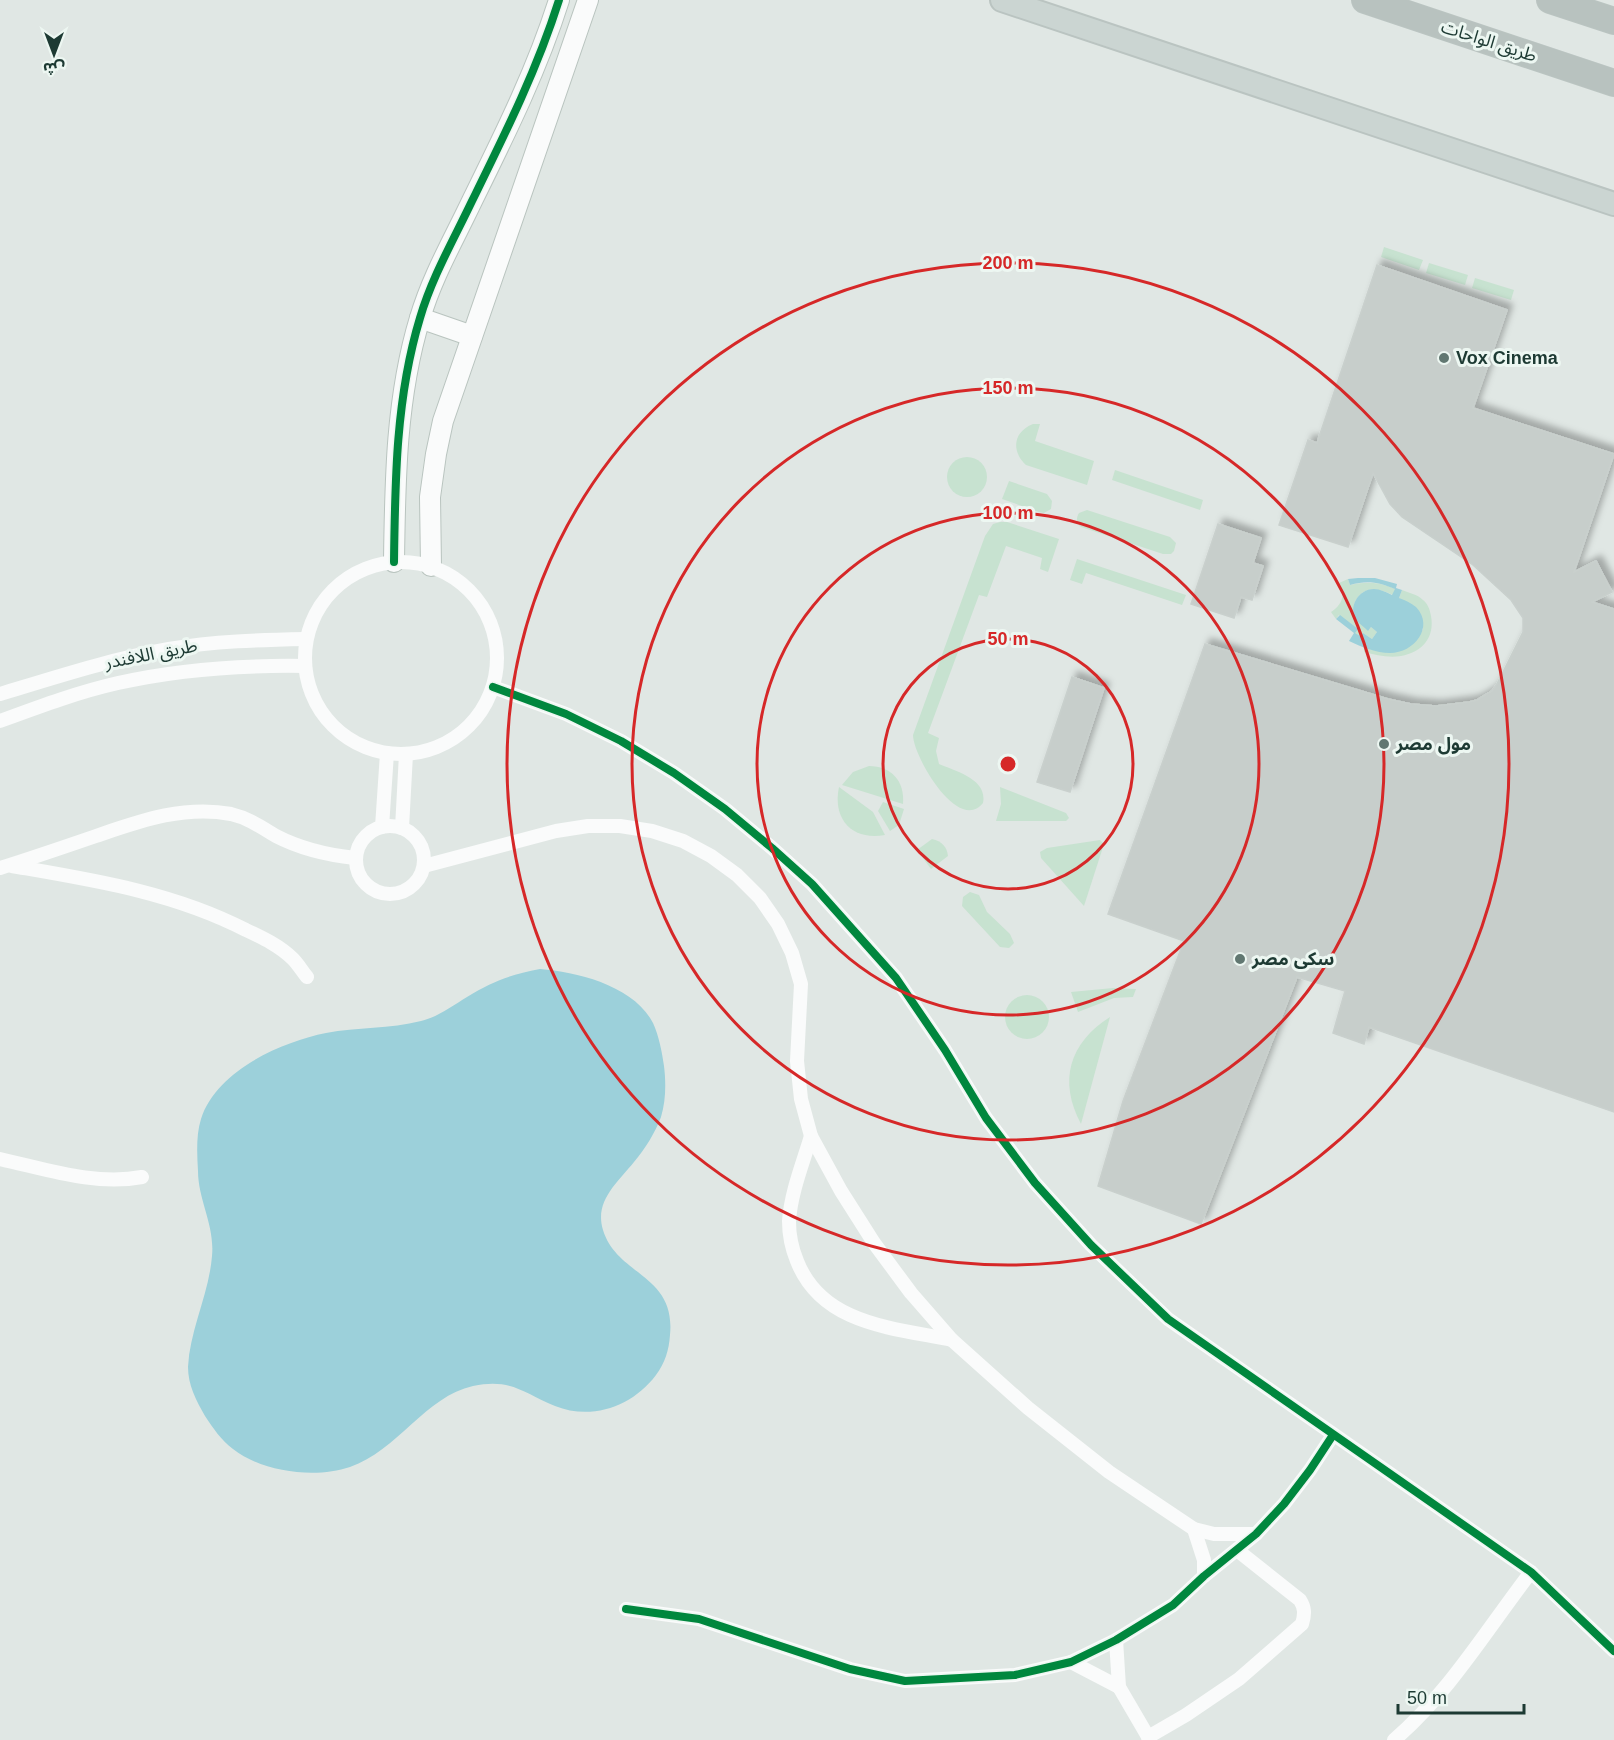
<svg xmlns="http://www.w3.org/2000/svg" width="1614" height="1740" viewBox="0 0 1614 1740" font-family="Helvetica,'Noto Sans Arabic',sans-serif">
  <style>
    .green { fill: #c7e2d0 }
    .water { fill: #9cd0da }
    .building { fill: #c7cecb; stroke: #c9d0cd; stroke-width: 1.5; filter: url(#shadow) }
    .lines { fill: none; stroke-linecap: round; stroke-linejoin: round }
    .secondary-casing { stroke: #b9c4bf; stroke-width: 22 }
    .primary-casing { stroke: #bac4c1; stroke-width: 26 }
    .highway-casing { stroke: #bac4c1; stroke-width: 28 }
    .street { stroke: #fafbfb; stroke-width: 14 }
    .secondary { stroke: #fafbfb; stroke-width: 20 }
    .primary { stroke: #cbd5d2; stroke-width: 22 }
    .highway { stroke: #b8c2bf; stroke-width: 26 }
    .cycleway-casing { stroke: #edf7f2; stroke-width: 11 }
    .cycleway { stroke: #00873e; stroke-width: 8 }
    .ring { fill: none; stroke: #d62828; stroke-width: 3 }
    .poi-dot { fill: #617771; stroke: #edf7f2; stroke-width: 2 }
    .labels { text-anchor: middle; stroke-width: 6; stroke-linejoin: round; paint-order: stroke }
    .street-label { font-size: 18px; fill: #1d3a33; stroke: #edf7f2 }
    .poi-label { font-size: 18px; font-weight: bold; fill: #1d3a33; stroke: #edf7f2; text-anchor: start }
    .centre { fill: #d62828; stroke: #edf7f2; stroke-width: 3 }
    .ring-label { font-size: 18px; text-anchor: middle; font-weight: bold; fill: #d62828; stroke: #edf7f2; stroke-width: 6; stroke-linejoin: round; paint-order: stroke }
  </style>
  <defs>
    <filter id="shadow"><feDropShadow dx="5.5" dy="-5.5" stdDeviation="3" flood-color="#0004"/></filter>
  </defs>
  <rect width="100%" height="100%" fill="#e0e7e4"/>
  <g class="green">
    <path d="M1384,247L1423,260L1419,270L1381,257Z"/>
    <path d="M1429,263L1468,275L1465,285L1426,273Z"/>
    <path d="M1475,278L1514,290L1511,300L1472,288Z"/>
    <path d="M1033,424H1040L1035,441L1094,461L1087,485L1026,465C1011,451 1013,432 1033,424Z"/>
    <circle cx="967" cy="477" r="20"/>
    <path d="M1115,470L1203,500L1200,510L1112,480Z"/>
    <path d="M1009,481L1047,494L1052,501L1051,509L1044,513L1039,512L1002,499Z"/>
    <path d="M1087,510L1170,537L1176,543L1174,551L1171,554H1163L1081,527C1076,523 1076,518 1079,513Z"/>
    <path d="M1000,522H1007L1059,539L1048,572L1040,569L1042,558L1006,546L987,597L979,595L928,733L939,738L936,751L939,764C955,771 988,779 983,803C958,834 913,756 913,735L985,536L993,524Z"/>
    <path d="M1077,559L1186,595L1182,605L1086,573L1082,584L1070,580Z"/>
    <path d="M1348,579L1350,585C1368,581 1379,582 1396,589L1393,595C1378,588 1362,585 1354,604L1369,630L1371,627L1377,632L1372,639L1363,633L1360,637L1354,633L1357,629L1339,615L1336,619L1331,612C1342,605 1346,595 1339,583Z"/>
    <path d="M1402,590C1409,593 1417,594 1423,600C1428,604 1430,610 1431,616C1435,638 1422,652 1401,656C1388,658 1376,655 1364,652V648L1383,652L1423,630V621L1399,598Z"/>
    <path d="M869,766C891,766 905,781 903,804L842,785L853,772Z"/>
    <path d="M839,787L873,812L885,835C853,841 832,820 839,787Z"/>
    <path d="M1000,787L1066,813L1069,818L1066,821H996L1001,804Z"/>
    <path d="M883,802L904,809L899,825L890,831L878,811Z"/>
    <path d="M932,839C942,841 947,847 948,856L931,869L917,850Z"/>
    <path d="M1100,840L1104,844L1084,906L1041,858L1040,852L1047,848Z"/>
    <path d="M970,892L979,895L987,912L1010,934L1014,943L1009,948L1000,947L962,906L963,897Z"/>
    <path d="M1113,988L1136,989L1133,997L1114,998L1078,1012L1071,992Z"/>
    <circle cx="1027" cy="1017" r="22"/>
    <path d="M1110,1017L1081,1124C1058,1081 1069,1043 1110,1017Z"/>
  </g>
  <g class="water">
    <path d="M1358,578H1375L1397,584L1396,588L1402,590L1399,598C1405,600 1411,603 1416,607C1435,627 1414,653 1390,653C1376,653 1362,647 1349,641L1354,633L1336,619L1340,615L1358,629L1355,633L1360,636L1363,633L1372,639L1377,632L1371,627L1368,631C1365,628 1360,624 1357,621C1347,608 1358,589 1374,589C1380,589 1386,592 1392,595L1395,589C1379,582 1367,580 1350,585L1348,579Z"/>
    <path d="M540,969C578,972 634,986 653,1023C659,1036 662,1052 664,1066C666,1082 666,1101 661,1117C655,1133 645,1149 634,1162C618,1182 594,1201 603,1230C617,1276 676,1274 670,1335C669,1350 665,1363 656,1375C633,1406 592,1421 555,1406C523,1393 511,1378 473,1386C426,1396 397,1451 350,1467C315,1479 262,1472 233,1449C221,1440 213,1428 205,1416C196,1400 188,1385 188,1367C190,1329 209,1294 212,1256C215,1225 198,1200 198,1171C197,1154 196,1135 201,1119C216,1071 281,1042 326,1033C357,1027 390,1029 421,1021C438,1017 452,1006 467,997C493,981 510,975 540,969Z"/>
  </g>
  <g class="building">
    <path d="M1377,265L1507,310L1473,408L1614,454L1574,572L1596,561L1612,592L1592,602L1614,609V1112L1369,1027L1364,1044L1333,1033L1345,991L1297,977L1201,1224L1098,1186L1123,1101L1184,941L1108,914L1205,644L1388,699L1411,704L1436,706L1469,702L1477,700L1492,691L1497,684L1523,632V618L1511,600L1473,565L1402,517L1390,504L1373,473L1348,547L1279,525L1308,440L1317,443Z"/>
    <path d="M1218,524L1261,538L1253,563L1263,566L1252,600L1241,597L1234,618L1191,604Z"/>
    <path d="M1072,677L1104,688L1070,792L1037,782Z"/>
  </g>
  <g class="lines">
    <defs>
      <g id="secondary">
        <path d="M420,318L472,336"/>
        <path d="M394,562C395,480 396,397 420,318C432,277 454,239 472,201C504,136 537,70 559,0"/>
        <path d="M431,566L430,497L436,454L443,421L588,0"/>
      </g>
      <path id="primary" d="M1002,0L1614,204"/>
      <g id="highway">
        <path d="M1365,0L1614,83"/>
        <path d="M1550,0L1614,21"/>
      </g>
    </defs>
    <use href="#secondary" class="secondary-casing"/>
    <use href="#primary" class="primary-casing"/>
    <use href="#highway" class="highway-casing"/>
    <g class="street">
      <circle cx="401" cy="658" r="96"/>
      <path d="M493,687L566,714L621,741L674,773L725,809L772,848L812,884L896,978L945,1050L986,1118L1035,1183L1091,1245L1168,1319L1531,1572L1614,1651"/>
      <path d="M0,694C56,677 111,659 169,649C214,641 260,640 306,639"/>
      <path d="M0,721C38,707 78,692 118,683C180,669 242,665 305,666"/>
      <circle cx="390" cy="860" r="34"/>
      <path d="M382,827L387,753"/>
      <path d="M402,828L406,754"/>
      <path d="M12,866C93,880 172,892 246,930C263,938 280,946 293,959C298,964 302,971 307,977"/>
      <path d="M424,866L556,831L588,826H620L652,831L683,841L711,856L737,875L760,898L778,924L792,953L801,984L797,1061L801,1099L811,1136L841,1191L874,1243L911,1293L952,1340L1028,1408L1109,1472L1194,1529L1214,1534H1256"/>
      <path d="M0,868C32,858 64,847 96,836C140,821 184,805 231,814C248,818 261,827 276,836C301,849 327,855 355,858"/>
      <path d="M811,1136C803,1163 791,1192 789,1221C789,1234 792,1249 797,1261C822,1325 894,1328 952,1340"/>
      <path d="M0,1159C46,1169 95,1186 142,1177"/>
      <path d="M1194,1529L1204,1560V1576"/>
      <path d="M626,1609L699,1619L850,1669L905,1681L1015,1675L1071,1662L1116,1640L1173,1605L1204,1576L1256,1534L1284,1504L1310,1470L1333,1435"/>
      <path d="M1116,1640L1119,1687L1150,1740"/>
      <path d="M1071,1662L1119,1687"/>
      <path d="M1148,1737L1186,1715L1239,1679L1302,1624C1305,1614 1305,1608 1300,1600L1237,1550"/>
      <path d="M1394,1740C1449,1693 1487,1629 1531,1572"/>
    </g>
    <use href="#secondary" class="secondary"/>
    <use href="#primary" class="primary"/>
    <use href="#highway" class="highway"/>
    <defs>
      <g id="cycleway">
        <path d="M394,562C395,480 396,397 420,318C432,277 454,239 472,201C504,136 537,70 559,0"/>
        <path d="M493,687L566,714L621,741L674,773L725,809L772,848L812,884L896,978L945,1050L986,1118L1035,1183L1091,1245L1168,1319L1531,1572L1614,1651"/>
        <path d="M626,1609L699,1619L850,1669L905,1681L1015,1675L1071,1662L1116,1640L1173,1605L1204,1576L1256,1534L1284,1504L1310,1470L1333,1435"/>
      </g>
    </defs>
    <use href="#cycleway" class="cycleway-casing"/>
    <use href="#cycleway" class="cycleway"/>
  </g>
  <g class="ring">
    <circle cx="1008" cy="764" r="125"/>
    <circle cx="1008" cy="764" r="251"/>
    <circle cx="1008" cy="764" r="376"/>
    <circle cx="1008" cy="764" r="501"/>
  </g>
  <g class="poi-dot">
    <circle cx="1444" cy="358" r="6"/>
    <circle cx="1384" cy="744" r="6"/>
    <circle cx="1240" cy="959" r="6"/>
  </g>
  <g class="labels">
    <g class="street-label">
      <text transform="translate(1489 41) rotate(18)" y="6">طريق الواحات</text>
      <text transform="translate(151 654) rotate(-11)" y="6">طريق اللافندر</text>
    </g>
    <g class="poi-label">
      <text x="1456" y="364">Vox Cinema</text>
      <text x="1396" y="750">مول مصر</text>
      <text x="1252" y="965">سكى مصر</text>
    </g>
  </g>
  <circle cx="1008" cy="764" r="9" class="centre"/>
  <g class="ring-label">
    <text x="1008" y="269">200 m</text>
    <text x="1008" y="394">150 m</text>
    <text x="1008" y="519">100 m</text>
    <text x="1008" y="645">50 m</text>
  </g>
  <g transform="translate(54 54) rotate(180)" stroke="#edf7f2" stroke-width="4.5" paint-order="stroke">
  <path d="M0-4.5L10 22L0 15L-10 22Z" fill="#1d3a33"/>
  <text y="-9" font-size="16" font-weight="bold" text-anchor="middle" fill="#1d3a33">ش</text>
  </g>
  <path d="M1398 1704v9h126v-9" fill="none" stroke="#1d3a33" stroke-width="3"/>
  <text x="1407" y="1704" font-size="18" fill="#1d3a33" stroke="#edf7f2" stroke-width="4.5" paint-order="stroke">50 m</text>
</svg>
